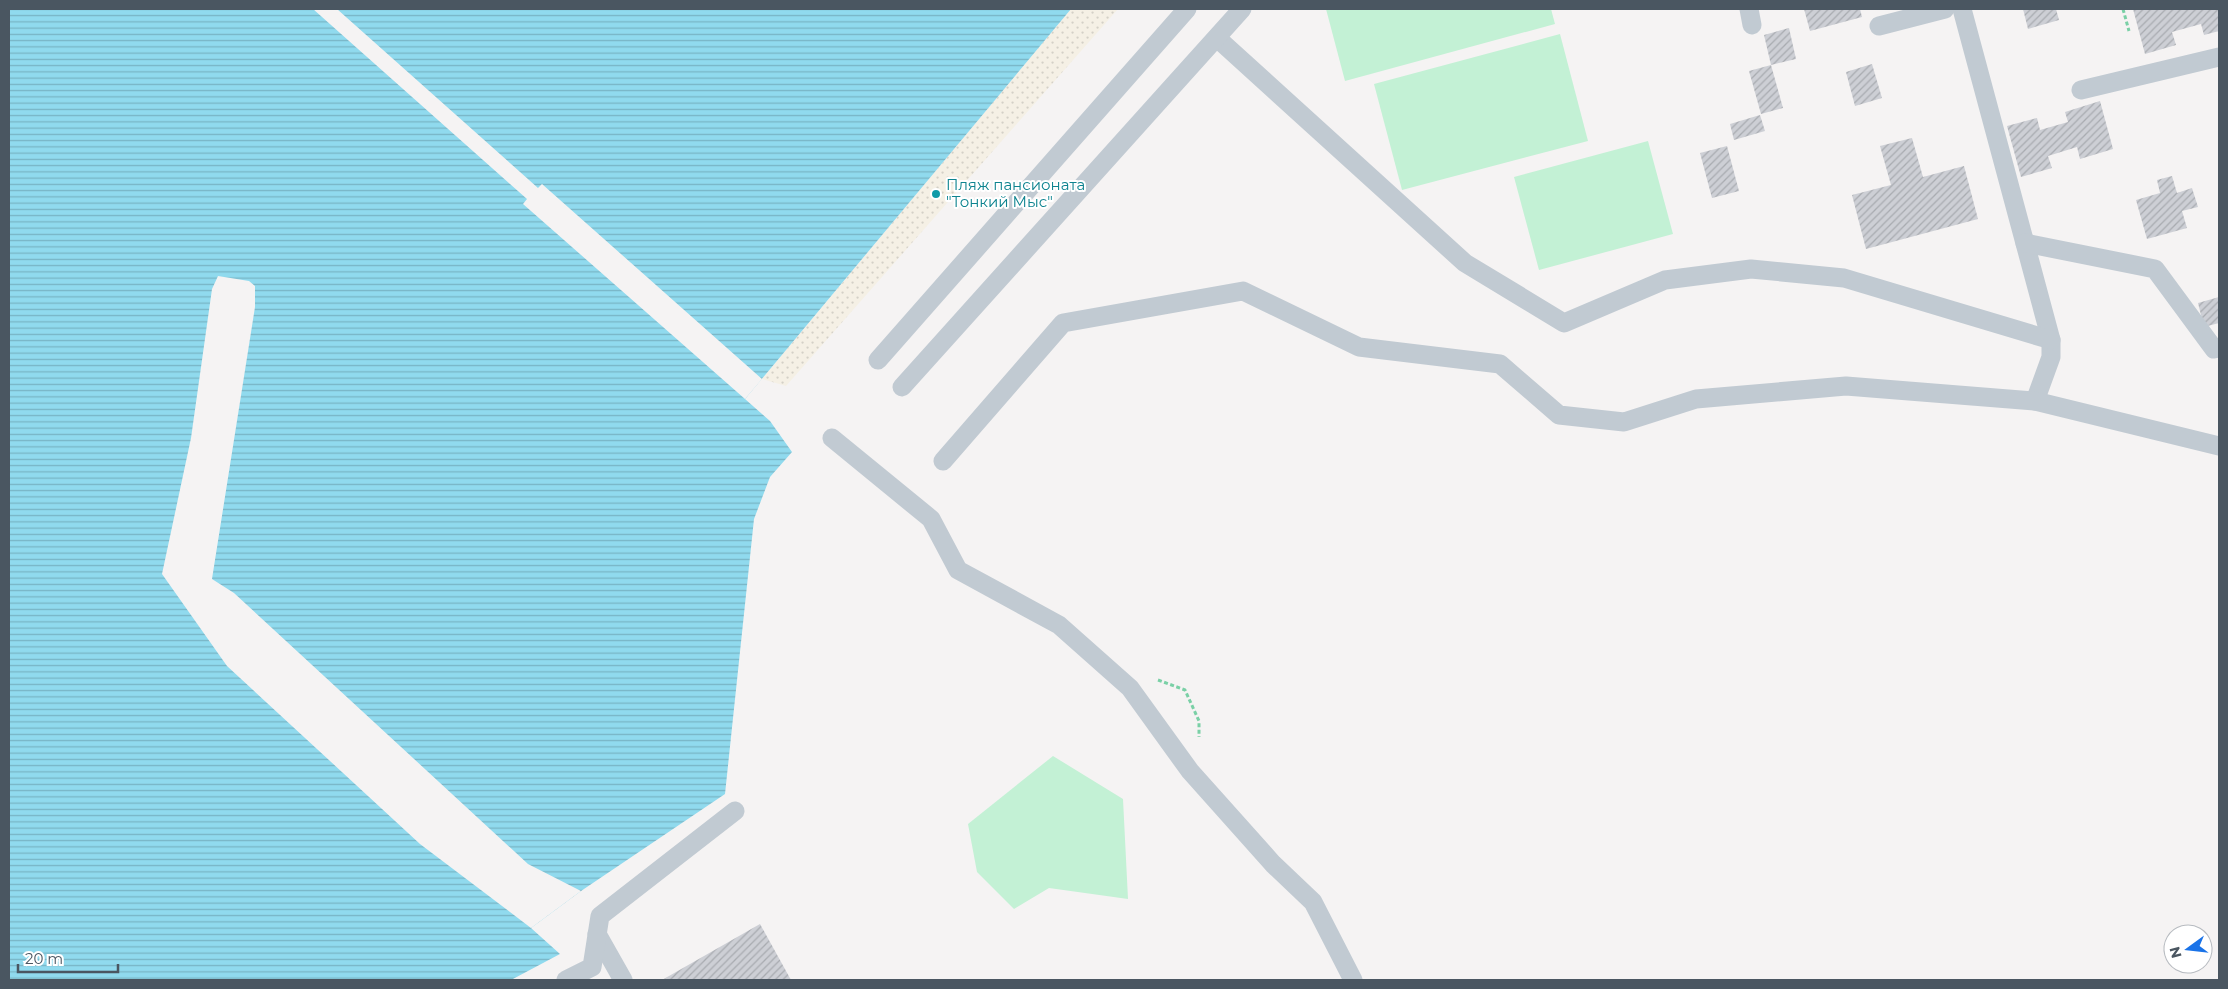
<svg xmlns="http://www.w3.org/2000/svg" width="2228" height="989" viewBox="0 0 2228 989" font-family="Montserrat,sans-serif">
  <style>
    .grass { fill: #c3f1d5 }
    .sand { fill: url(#sand-dots) }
    .water { fill: url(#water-rules) }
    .pier { fill: #f5f3f3 }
    .building { fill: url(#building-hatch) }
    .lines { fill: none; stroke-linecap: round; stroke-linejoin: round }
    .path { stroke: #7ad0a6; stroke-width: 3; stroke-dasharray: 4 2.5; stroke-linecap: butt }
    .service { stroke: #c1cad2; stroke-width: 19 }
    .culture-dot { fill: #0f9aa8; stroke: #fff; stroke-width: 2 }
    .labels { text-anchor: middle; stroke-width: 4; stroke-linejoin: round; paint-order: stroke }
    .culture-label { font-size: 15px; fill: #0d838f; stroke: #fff; text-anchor: start }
  </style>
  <defs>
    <pattern id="sand-dots" width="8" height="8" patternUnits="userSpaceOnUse" patternTransform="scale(1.25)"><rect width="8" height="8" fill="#f5f0e5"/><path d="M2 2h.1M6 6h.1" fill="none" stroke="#d4d0c7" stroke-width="1.8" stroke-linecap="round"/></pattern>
    <pattern id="water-rules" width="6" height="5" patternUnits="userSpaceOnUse" patternTransform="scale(1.25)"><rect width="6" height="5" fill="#90daee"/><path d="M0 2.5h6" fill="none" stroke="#78b4c4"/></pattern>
    <pattern id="building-hatch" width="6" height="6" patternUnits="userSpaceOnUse" patternTransform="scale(1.25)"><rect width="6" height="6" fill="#cdcfd5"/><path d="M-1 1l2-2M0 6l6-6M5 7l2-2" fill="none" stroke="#a8abb0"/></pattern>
  </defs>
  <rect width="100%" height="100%" fill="#f5f3f3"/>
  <g class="grass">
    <path d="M1326,9H1551L1555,24L1345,81Z"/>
    <path d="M1560,34L1588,141L1402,190L1374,84Z"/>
    <path d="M1648,141L1673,234L1539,270L1514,177Z"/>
    <path d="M1053,756L1123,799L1128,899L1049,888L1014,909L977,872L968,824Z"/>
  </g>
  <path class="sand" d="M1071,9H1118L786,386L762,379Z"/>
  <path class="water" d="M9,9H1071L745,399L770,421L792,452L770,477L754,519L725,794L581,891L531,928L560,954L511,980H9Z"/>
  <g class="pier">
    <path d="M313,9H337L538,188L542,184L762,379L745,399L523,204L527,199Z"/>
    <path d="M218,276L249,281L255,286V307L212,579L234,593L528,864L581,891L531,928L420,844L227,666L162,574L191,438L212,289Z"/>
  </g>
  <g class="building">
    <path d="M1804,9H1860L1862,17L1810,31Z"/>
    <path d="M2023,9H2056L2059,20L2028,29Z"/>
    <path d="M2133,9H2219V31L2204,35L2201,24L2172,32L2176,45L2145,54Z"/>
    <path d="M1789,28L1796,59L1771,65L1764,35Z"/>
    <path d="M1872,64L1882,98L1855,106L1846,72Z"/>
    <path d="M1771,65L1783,108L1761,114L1749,71Z"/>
    <path d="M2100,101L2113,149L2080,159L2077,147L2048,156L2052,168L2021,177L2007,126L2037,118L2040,130L2068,122L2065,112Z"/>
    <path d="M1760,115L1765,131L1734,140L1730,124Z"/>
    <path d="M1912,138L1923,177L1964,166L1978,219L1866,249L1852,195L1891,185L1880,146Z"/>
    <path d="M1727,146L1739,191L1712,198L1700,153Z"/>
    <path d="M2172,176L2177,193L2192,188L2198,207L2182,211L2187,228L2147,239L2136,200L2160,193L2157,180Z"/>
    <path d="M2219,297V323L2204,327L2198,303Z"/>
    <path d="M760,924L791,980H662Z"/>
  </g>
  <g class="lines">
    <g class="path">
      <path d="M2123,9L2129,31"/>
      <path d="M1158,680L1185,690L1199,721V737"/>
    </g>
    <g class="service">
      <path d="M1749,9L1752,25"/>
      <path d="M1962,9L2051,340V357L2035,401"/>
      <path d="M1879,26L1945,9"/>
      <path d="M1217,38L1465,263L1564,323L1665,280L1751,269L1844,278L2051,340"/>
      <path d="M2081,90L2219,57"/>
      <path d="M2025,243L2155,269L2214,349L2219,348"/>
      <path d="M878,360L1187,9"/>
      <path d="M902,387L1242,9"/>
      <path d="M832,438L931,519L958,570L1059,625L1130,688L1190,771L1273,864L1313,902L1353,980"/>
      <path d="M943,461L1063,323L1243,291L1359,347L1500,364L1559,415L1624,422L1696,399L1846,386L2035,401L2219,446"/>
      <path d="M597,934L623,980"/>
      <path d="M566,980L592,967L600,916L735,811"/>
    </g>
  </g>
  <circle class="culture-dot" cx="936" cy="194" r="5"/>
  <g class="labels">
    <g class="culture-label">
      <text x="946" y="190">Пляж пансионата<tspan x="946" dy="17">"Тонкий Мыс"</tspan></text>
    </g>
  </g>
  <rect width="2228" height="989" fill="none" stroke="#4a5661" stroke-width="20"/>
  <g transform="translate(2188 949) rotate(255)"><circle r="24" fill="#ffffff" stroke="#b7bbc0"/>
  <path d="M0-4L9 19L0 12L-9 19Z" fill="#1a73e8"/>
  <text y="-8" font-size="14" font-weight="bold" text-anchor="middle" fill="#4a5661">N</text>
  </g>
  <path d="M18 964v8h100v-8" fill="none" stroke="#4a5661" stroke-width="2.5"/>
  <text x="25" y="964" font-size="15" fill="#4a5661" stroke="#ffffff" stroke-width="4" paint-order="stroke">20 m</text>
</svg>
